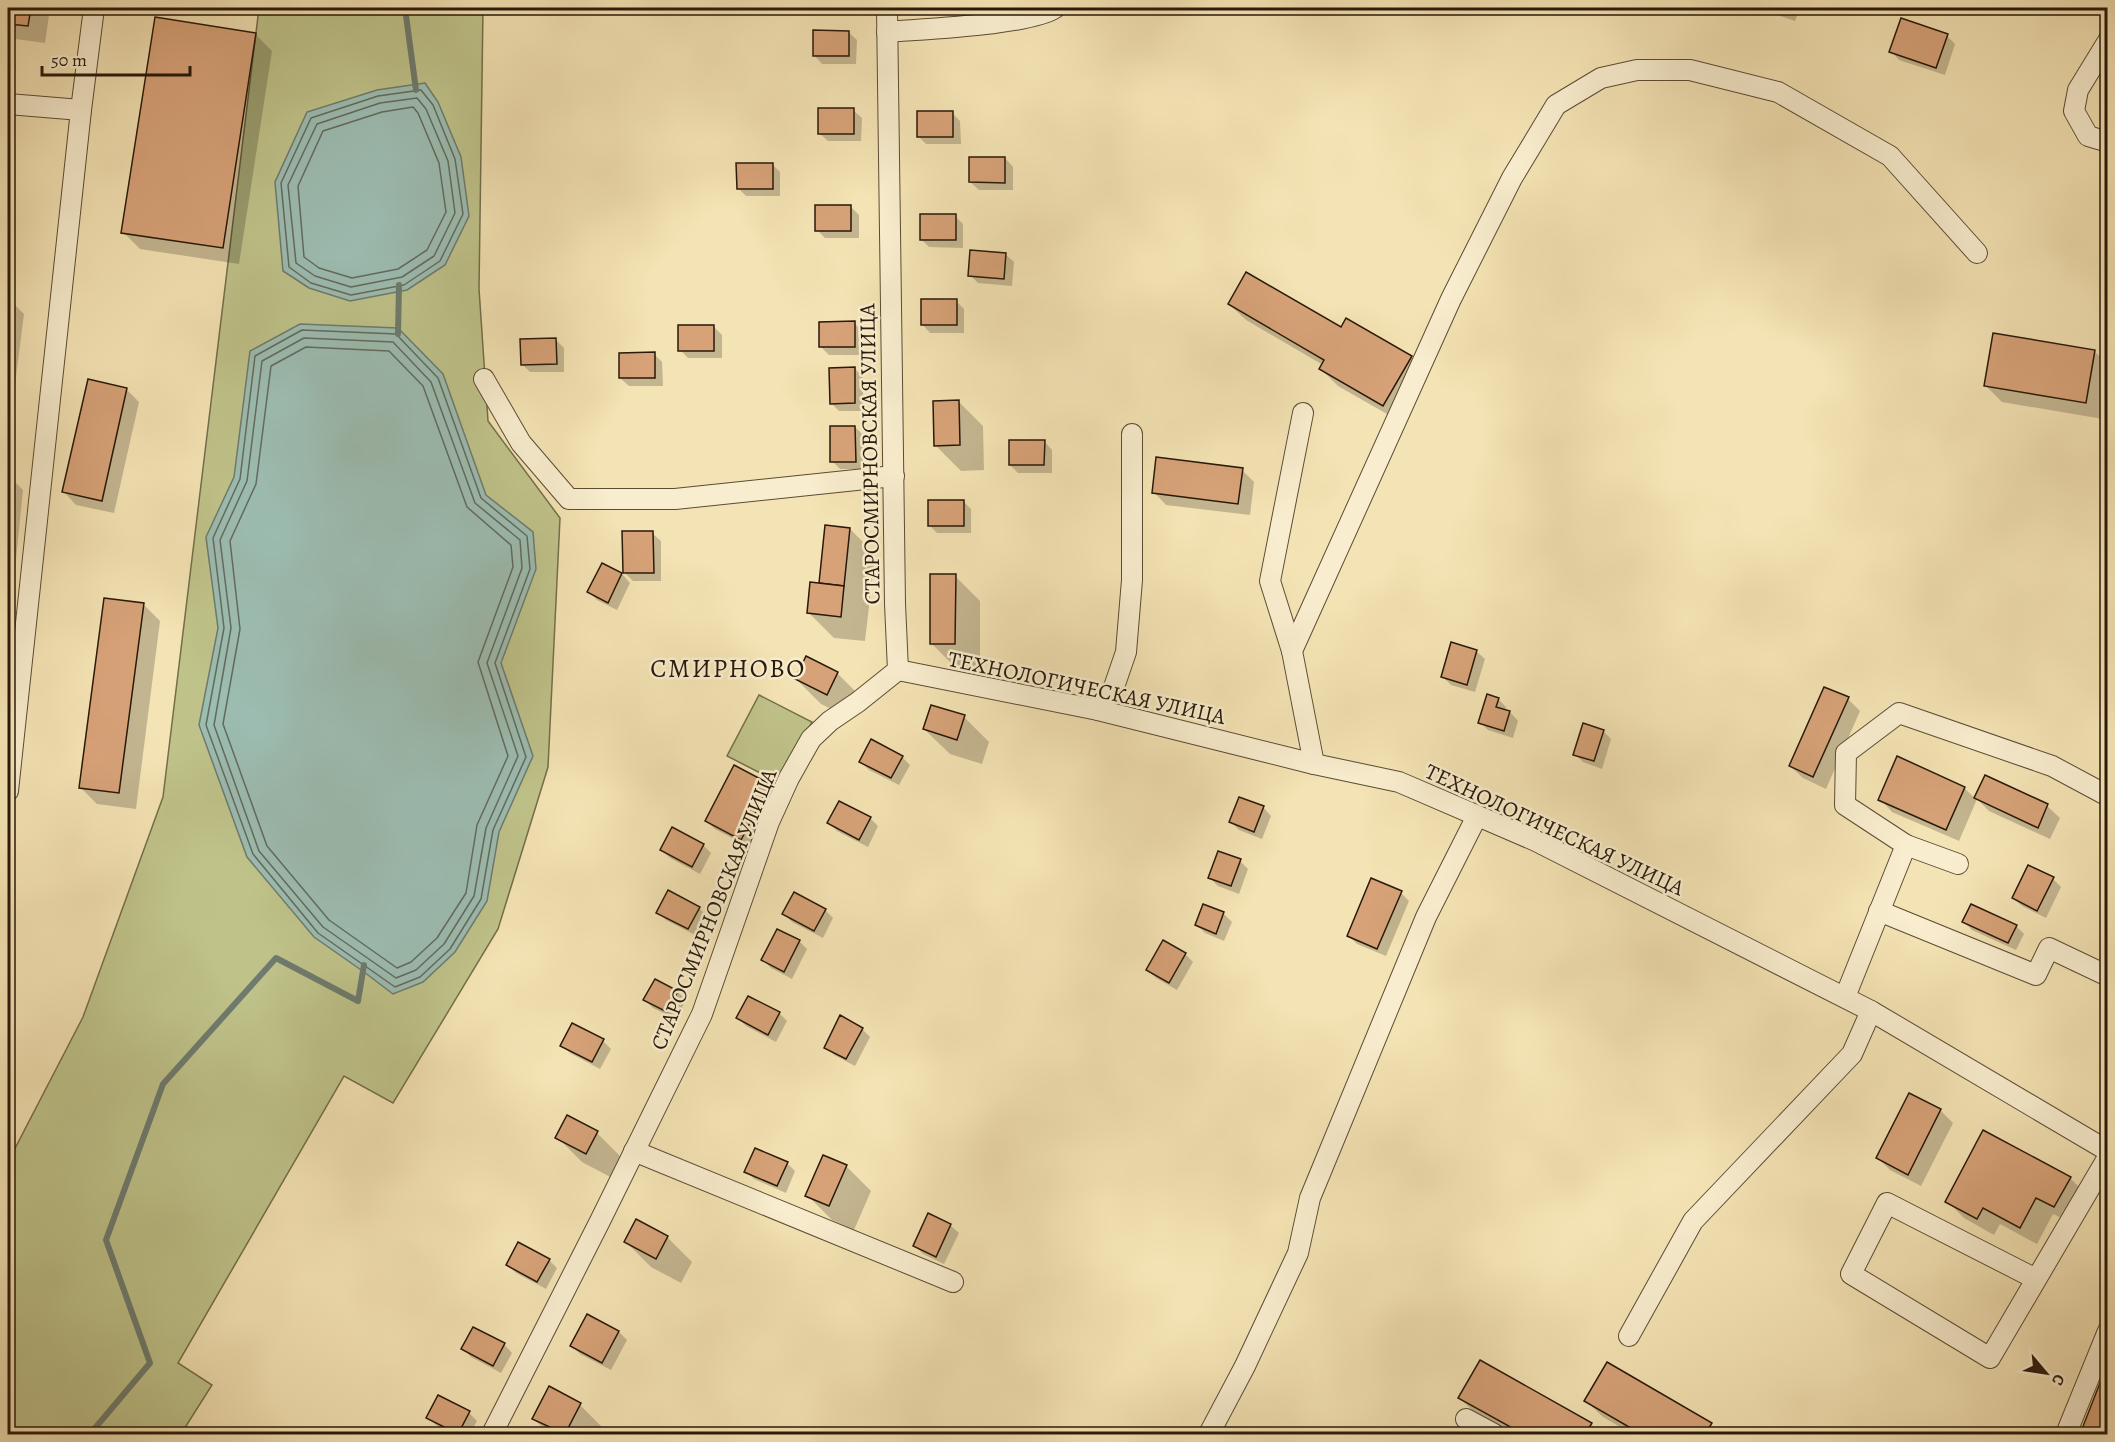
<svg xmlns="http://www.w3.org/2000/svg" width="2115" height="1442" viewBox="0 0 2115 1442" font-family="Alegreya,serif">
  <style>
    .green { fill: #bfc38a; stroke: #746e4a; stroke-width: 1.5 }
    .water { fill: #9cbdb2; stroke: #6e7b6e; stroke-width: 1.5 }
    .shadow { fill: #0003 }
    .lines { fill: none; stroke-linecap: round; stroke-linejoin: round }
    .shore { stroke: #626b5e; stroke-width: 1.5 }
    .stream { stroke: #6e7b6e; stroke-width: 6 }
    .building { fill: #d7a278; stroke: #281909; stroke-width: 1.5 }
    .minor-casing { stroke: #5b4c34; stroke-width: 22 }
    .minor { stroke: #f8edce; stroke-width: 20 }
    .labels { text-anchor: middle; stroke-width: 5; stroke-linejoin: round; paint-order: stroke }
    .street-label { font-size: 22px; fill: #281909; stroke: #f8edce }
    .quarter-label { font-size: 26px; letter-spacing: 1.5px; fill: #281909; stroke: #f8edce }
  </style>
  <rect width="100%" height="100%" fill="#f4e3b4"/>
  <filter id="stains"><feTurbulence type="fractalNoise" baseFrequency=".00333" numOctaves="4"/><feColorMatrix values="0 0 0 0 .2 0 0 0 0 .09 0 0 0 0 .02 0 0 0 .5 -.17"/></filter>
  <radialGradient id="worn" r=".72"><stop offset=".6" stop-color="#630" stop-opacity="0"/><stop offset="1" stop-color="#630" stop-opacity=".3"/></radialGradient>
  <g class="green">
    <path d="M259,8H483L479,289L488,421L560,518L548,767L498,929L393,1103L344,1076L178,1363L212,1385L181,1434H8V1162L83,1017L163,797Z"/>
    <path d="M759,695L812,722L780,783L727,756Z"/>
  </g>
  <g class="water">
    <path d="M425,83L438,102L461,157L469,216L445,265L407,290L350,301L309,288L283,271L275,182L307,112L377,90Z"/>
    <path d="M300,324L398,328L443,374L486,495L533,532L536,569L501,663L533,756L499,832L487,901L455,952L423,982L393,994L364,972L314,937L247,857L199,725L218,628L206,537L234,477L250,351Z"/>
  </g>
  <g class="shadow">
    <path d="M8,8H50L45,43L8,38Z"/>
    <path d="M1757,8H1800L1795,21Z"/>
    <path d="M848,32L857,40L856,64H822L814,55Z"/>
    <path d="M255,34L272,51L239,264L140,249L123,232Z"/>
    <path d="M1947,36L1955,44L1945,75L1899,60L1891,51Z"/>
    <path d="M8,55L16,63L11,106H8Z"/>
    <path d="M853,110L862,118L861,141H828L819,133Z"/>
    <path d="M952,113L960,121L961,144H926L918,136Z"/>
    <path d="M1005,158L1013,167V190H979L970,182Z"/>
    <path d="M8,163L11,166L8,187Z"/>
    <path d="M772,164L780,172V196H746L738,188Z"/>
    <path d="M851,207L859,215V238H825L817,230Z"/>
    <path d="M955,216L963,224V248L929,247L921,239Z"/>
    <path d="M1005,254L1014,262L1012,286L978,283L970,275Z"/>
    <path d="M8,298L24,314L10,423H8Z"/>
    <path d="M956,301L964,309V333H930L922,324Z"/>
    <path d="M1229,304L1342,329L1347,321L1411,358L1428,374L1401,422L1338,386L1321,369L1323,365L1246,320Z"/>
    <path d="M854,323L862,331L863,355H829L821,347Z"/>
    <path d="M714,327L722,335V358H688L680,350Z"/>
    <path d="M556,340L564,348V372H530L522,364Z"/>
    <path d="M2095,352L2108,364V393L2103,419L2002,402L1985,385Z"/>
    <path d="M654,354L662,362L663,386H629L620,378Z"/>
    <path d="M855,369L863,377V411H839L831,403Z"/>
    <path d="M126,389L139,402L114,513L76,505L64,492Z"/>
    <path d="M958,401L983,426L984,470L961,471L936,446Z"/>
    <path d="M855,427L863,435V469H840L832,461Z"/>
    <path d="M1044,441L1052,450V473H1018L1010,465Z"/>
    <path d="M1242,470L1254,482L1250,515L1166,505L1154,492Z"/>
    <path d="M8,475L23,490L8,639Z"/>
    <path d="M963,501L971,509V533H937L929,525Z"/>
    <path d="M826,527L850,529L875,554L865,641L834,638L808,612L820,585Z"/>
    <path d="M652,533L661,541V581H633L625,573Z"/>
    <path d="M602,565L622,574L630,583L617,610L597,600L589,592Z"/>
    <path d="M955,576L980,601V668H956L931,643Z"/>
    <path d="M143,604L160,621L136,809L97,804L80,787Z"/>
    <path d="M1476,651L1485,659L1475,692L1451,685L1443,677Z"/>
    <path d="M837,673L862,698L852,719L821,704L796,679Z"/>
    <path d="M1498,699L1506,707L1505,711L1510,712L1518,721L1513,738L1488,730L1480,722Z"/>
    <path d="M1848,699L1860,711L1826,789L1803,778L1790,766Z"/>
    <path d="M964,717L989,742L982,764L950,754L924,729Z"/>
    <path d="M1603,731L1611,739L1602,769L1583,762L1575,754Z"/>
    <path d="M902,757L910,765L899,785L869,770L860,761Z"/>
    <path d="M1986,777L2047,806L2060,818L2050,839L1989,811L1977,799L1959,841L1892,812L1880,799L1964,788L1976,799Z"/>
    <path d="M769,785L777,793L749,847L715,829L706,821Z"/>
    <path d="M1263,807L1271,816L1262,839L1239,830L1231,822Z"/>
    <path d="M870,818L878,826L868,847L837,831L829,823Z"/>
    <path d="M703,845L711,853L700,874L670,858L662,850Z"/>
    <path d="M1240,861L1248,869L1239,894L1218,886L1210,878Z"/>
    <path d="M2053,879L2061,887L2046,918L2022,906L2013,898Z"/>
    <path d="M1401,893L1409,901L1386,956L1357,944L1349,936Z"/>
    <path d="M1204,906L1224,914L1232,922L1224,941L1205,933L1197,925Z"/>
    <path d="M699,908L707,916L697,936L666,920L658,912Z"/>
    <path d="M825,910L833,918L823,938L792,922L784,914Z"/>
    <path d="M1964,922L2016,926L2024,934L2016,950L1972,930Z"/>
    <path d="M799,941L807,949L792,979L771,968L763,960Z"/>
    <path d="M1185,954L1193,962L1177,990L1156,978L1148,970Z"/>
    <path d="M655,981L678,992L686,1000L676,1019L653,1008L645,1000Z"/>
    <path d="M779,1013L787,1021L776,1042L746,1026L738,1018Z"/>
    <path d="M573,1025L603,1041L611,1049L600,1069L570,1053L562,1045Z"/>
    <path d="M862,1029L870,1037L855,1066L834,1055L826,1047Z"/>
    <path d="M1940,1110L1953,1123L1921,1186L1890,1170L1878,1158Z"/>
    <path d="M567,1117L597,1133L622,1158L612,1178L582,1162L557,1137Z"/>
    <path d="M787,1163L795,1171L786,1193L754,1179L746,1171Z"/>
    <path d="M846,1166L871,1191L854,1230L832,1220L807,1195Z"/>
    <path d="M2070,1178L2087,1195L2072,1223L2053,1214L2037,1244L2000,1224L1994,1235L1964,1218L1947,1201Z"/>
    <path d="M929,1215L950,1225L959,1233L944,1264L923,1254L915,1246Z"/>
    <path d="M667,1237L692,1262L681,1283L651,1267L626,1242Z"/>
    <path d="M549,1260L557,1268L546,1289L516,1273L508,1265Z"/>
    <path d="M619,1332L627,1340L611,1370L580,1354L572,1346Z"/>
    <path d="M504,1344L512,1353L501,1373L471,1357L463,1349Z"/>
    <path d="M549,1388L580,1405L605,1430L603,1434H549L534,1419Z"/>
    <path d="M1460,1398L1591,1424L1601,1434H1512L1477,1415Z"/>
    <path d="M1586,1401L1711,1425L1721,1434H1632L1603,1417Z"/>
    <path d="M469,1413L477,1421L470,1434H453L436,1425L428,1417Z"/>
  </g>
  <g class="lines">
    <g class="shore">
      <path d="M421,90L433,105L455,159L463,214L440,261L404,285L351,295L311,283L289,267L281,183L311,118L378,96Z"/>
      <path d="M417,98L426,109L448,161L455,213L434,256L402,277L351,287L315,276L296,263L288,185L317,124L380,103Z"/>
      <path d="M413,107L418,113L439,163L446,212L427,250L398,269L352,278L319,268L304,257L298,186L323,131L382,112Z"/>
      <path d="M302,330L396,334L438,378L481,498L527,536L530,569L495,663L526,757L493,830L481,899L450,949L420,977L395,987L318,933L253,854L206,725L224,628L213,538L240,479L255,356Z"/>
      <path d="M304,338L393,342L431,382L475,503L520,540L522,568L487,663L518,756L486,828L474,896L444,944L416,970L396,978L323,927L259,851L214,725L231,628L220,540L247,481L262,361Z"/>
      <path d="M306,347L389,351L423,386L467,507L511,545L513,567L478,662L508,756L477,825L466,893L437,938L411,962L397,968L329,920L267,846L223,724L240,629L230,541L256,484L271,366Z"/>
    </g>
    <g class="stream">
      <path d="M405,8L416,90"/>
      <path d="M398,334L399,285"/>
      <path d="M90,1434L150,1363L106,1240L163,1084L276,958L358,1001L364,965"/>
    </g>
  </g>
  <g class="building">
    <path d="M8,8H31L28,26L8,24Z"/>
    <path d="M1769,8H1790L1787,14Z"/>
    <path d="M155,17L256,33L223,248L121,233Z"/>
    <path d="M1901,18L1948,34L1936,68L1889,52Z"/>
    <path d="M813,30L849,31V56H813Z"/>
    <rect x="818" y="108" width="36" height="26"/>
    <rect x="917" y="111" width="36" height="26"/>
    <path d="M969,157H1005V183L969,182Z"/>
    <path d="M736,163H773V189H737Z"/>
    <rect x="815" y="205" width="36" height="26"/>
    <rect x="920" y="214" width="36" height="26"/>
    <path d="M970,250L1006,253L1004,279L968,276Z"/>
    <path d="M1246,272L1341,327L1346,318L1412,356L1383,406L1319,369L1324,360L1228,304Z"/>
    <rect x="921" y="299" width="36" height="26"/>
    <path d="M855,321V347H819V322Z"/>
    <rect x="678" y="325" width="36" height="26"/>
    <path d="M1993,333L2095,350L2086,403L1984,386Z"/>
    <path d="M556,338L557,364L521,365L520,339Z"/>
    <path d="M655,352V378H619V353Z"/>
    <path d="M855,367V403L830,404L829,368Z"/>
    <path d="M88,379L127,388L102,501L62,492Z"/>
    <path d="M959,400L960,445L934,446L933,401Z"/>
    <path d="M830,426H855L856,462H830Z"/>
    <path d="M1009,440H1045L1044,465H1009Z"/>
    <path d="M1156,457L1243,468L1238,504L1152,493Z"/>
    <rect x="928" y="500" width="36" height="26"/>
    <path d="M825,525L850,528L844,586L819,583Z"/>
    <path d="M622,531H653L654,573H623Z"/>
    <path d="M602,563L622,573L608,603L587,592Z"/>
    <path d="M930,574H956L955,644H930Z"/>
    <path d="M810,582L844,586L841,617L807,613Z"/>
    <path d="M104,598L144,603L119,793L79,788Z"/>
    <path d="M1451,642L1477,650L1467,685L1441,677Z"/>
    <path d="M806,656L838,672L827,695L795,679Z"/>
    <path d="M1824,687L1849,697L1813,777L1789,766Z"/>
    <path d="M1487,694L1499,698L1496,707L1510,711L1504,731L1478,723Z"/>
    <path d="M931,705L965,715L957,740L923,729Z"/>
    <path d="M1583,723L1604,730L1594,761L1573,755Z"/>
    <path d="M871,739L903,756L891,778L859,762Z"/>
    <path d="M1897,756L1965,787L1946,830L1878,800Z"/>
    <path d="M734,765L770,784L741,840L705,821Z"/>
    <path d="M1985,775L2048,804L2038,828L1974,798Z"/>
    <path d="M1239,797L1264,806L1254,832L1229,822Z"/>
    <path d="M839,801L871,817L859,840L827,823Z"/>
    <path d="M672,827L704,844L692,867L660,850Z"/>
    <path d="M1218,851L1241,859L1231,886L1208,878Z"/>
    <path d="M2028,865L2054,877L2037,911L2012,898Z"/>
    <path d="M1371,878L1402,891L1377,949L1347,936Z"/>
    <path d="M668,890L700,907L688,929L656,913Z"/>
    <path d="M794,892L826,909L814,931L782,914Z"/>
    <path d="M1203,904L1224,912L1216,934L1195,925Z"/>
    <path d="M1971,904L2017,925L2008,943L1962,922Z"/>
    <path d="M777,929L800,940L784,972L761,960Z"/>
    <path d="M1163,940L1186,953L1169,983L1146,970Z"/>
    <path d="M655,979L678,991L667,1012L643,1000Z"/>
    <path d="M748,996L780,1012L768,1035L736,1018Z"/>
    <path d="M840,1015L863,1028L846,1059L824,1048Z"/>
    <path d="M572,1023L604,1039L592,1062L560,1046Z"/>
    <path d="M1909,1093L1941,1109L1908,1175L1876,1158Z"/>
    <path d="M567,1115L598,1131L586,1154L555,1138Z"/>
    <path d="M1983,1130L2071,1177L2054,1207L2036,1198L2020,1228L1983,1208L1977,1219L1945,1202Z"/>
    <path d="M755,1148L788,1162L777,1186L744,1172Z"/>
    <path d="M823,1155L847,1165L829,1206L805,1196Z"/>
    <path d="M928,1213L951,1224L936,1257L913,1246Z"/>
    <path d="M636,1219L668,1236L656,1259L624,1242Z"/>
    <path d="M518,1242L550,1259L537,1282L506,1265Z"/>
    <path d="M587,1314L619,1331L602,1363L570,1346Z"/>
    <path d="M473,1327L505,1343L493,1366L461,1349Z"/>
    <path d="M1480,1360L1592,1423L1585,1434H1523L1458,1398Z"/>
    <path d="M1607,1362L1712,1423L1705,1434H1641L1584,1401Z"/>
    <path d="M2100,1383L2108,1386V1434H2080Z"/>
    <path d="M549,1386L581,1403L565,1434L532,1419Z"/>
    <path d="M438,1395L470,1411L458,1434L426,1418Z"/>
  </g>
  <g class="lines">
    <defs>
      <g id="minor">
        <path d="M887,32C922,29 1030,25 1055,8"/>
        <path d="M2108,41L2078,90L2074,111L2088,136L2108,142"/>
        <path d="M8,104L81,110"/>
        <path d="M484,379L521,443L569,499H675L894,476"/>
        <path d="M1292,651L1270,581L1303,413"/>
        <path d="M898,670L1098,710L1314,764L1399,782L1536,841L1871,1011L2108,1151"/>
        <path d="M1098,710L1114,687L1126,652L1132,580V434"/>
        <path d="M1314,764L1292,651L1451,299L1512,178L1556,105L1601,78L1637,70H1690L1778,92L1890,156L1977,253"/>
        <path d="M8,791L81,110L94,8"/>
        <path d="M1906,845L1958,864"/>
        <path d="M1879,911L2036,975L2049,948L2108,976"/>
        <path d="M1845,997L1906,845L1845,805L1846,753L1899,713L2052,766L2108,796"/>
        <path d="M634,1151L953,1282"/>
        <path d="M2036,1279L1887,1203L1851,1274L1990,1358L2108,1157"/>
        <path d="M1629,1336L1693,1221L1852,1054L1871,1011"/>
        <path d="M1466,1419L1494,1434"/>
        <path d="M492,1434L600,1221L702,1014L769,822L789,778L811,739L830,721L858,702L898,670L895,604L887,8"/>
        <path d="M1209,1434L1245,1366L1298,1253L1310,1198L1426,917L1477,816"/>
        <path d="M2066,1434L2108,1331"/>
      </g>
    </defs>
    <use href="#minor" class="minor-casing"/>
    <use href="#minor" class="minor"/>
  </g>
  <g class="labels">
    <g class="street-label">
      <text transform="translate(869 454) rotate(-91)" y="8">СТАРОСМИРНОВСКАЯ УЛИЦА</text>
      <text transform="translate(1087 687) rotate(12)" y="8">ТЕХНОЛОГИЧЕСКАЯ УЛИЦА</text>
      <text transform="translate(1555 829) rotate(25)" y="8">ТЕХНОЛОГИЧЕСКАЯ УЛИЦА</text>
      <text transform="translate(713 909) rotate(-68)" y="8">СТАРОСМИРНОВСКАЯ УЛИЦА</text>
    </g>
    <g class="quarter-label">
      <text x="728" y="677">СМИРНОВО</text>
    </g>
  </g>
  <rect width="2115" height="1442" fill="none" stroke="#f4e3b4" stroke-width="30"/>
  <rect x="9" y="9" width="2097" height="1424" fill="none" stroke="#281909" stroke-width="3"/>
  <rect x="15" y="15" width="2085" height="1412" fill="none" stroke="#281909" stroke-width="1.5"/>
  <g transform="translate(2046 1373) rotate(119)" stroke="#f8edce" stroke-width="4.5" paint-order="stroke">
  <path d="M0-4.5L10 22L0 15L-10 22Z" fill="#281909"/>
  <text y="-9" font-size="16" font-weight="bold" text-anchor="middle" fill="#281909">С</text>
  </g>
  <path d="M42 66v9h148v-9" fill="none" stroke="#281909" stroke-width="3"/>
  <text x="51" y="66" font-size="18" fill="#281909" stroke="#f8edce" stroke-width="4.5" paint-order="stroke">50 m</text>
  <rect width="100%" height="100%" filter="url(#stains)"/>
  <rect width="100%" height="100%" fill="url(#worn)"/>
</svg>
